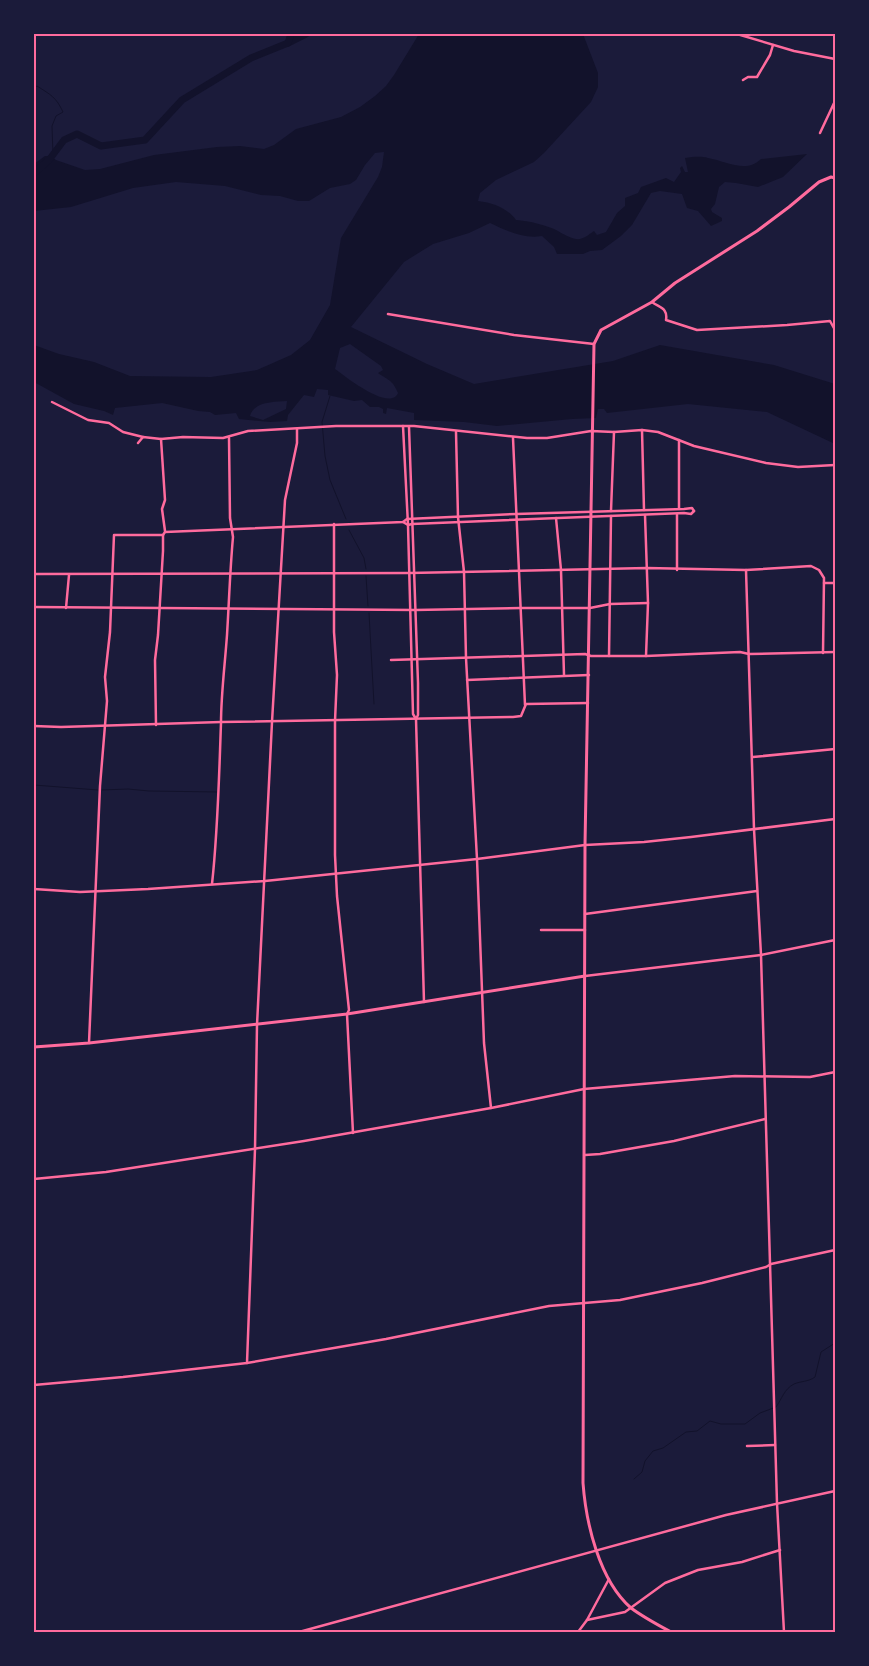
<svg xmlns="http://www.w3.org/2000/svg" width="869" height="1666" viewBox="0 0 869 1666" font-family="Roboto,sans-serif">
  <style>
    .water { fill: #12122b; fill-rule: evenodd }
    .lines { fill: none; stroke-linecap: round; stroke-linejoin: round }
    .stream { stroke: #12122b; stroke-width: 1 }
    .river { stroke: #12122b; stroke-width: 7 }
    .minor { stroke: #ff6b9d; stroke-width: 2.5 }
    .tertiary { stroke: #ff6b9d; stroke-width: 3 }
    .secondary { stroke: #ff6b9d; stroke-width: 3 }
    .neatline { fill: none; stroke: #ff6b9d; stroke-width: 2 }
  </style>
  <rect width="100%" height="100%" fill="#1b1b3a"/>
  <path class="water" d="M419,34H583L598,73V87L591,102L544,153L534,162L496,180L480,193L478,201C494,203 507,208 516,220C529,221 547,225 558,231C563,234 570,238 576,239C583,240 588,235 594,231L597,235L606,232L617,213L625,206V198L638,193L641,187L666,178L674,182L681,172L680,168L682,166L685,172H688L685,158C693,157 701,156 708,158C726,161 746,174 761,159L807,154L783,177L758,187L736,183L725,182L719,187L715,204L711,209L712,212L722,218V221L711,226L698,211L687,208L682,194L660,191L651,193L632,225L621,236L602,250L590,251L583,254H557L554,247L542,236C523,239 507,231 490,223L469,233L433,244L404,262L351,327L427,364L474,384L613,361L660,345L774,365L835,384V444L767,412L688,404L607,413L604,409H598L596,418L572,419L497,426L464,422L414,420V413L387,408L386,414L383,413V409L379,407H370L362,400L354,401L328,395V390L317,389L314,397L304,395L288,415L287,421L270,422L239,419L236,413L215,415L210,412L198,411L162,403L115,408L113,415L104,411L74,404L34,382V345L59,354L94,362L130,376L211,377L257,370L291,355L310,340L330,305L341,238L378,177L382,167L384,152L375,153L365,165L356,180L350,184L330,188L309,201H298L280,196L261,195L225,186L176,182L133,188L71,207L34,211V164L45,156H51L56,160L85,170L100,169L154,155L217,147L240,146L264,149L274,145L296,129L341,117L360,107L375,96L386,86L394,75ZM350,344L381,366L383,370L378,373C389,381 392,379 398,393C390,412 346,377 335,369L340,348ZM287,401L286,409L263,420L250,416C254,401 275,402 287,401Z"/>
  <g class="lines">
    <g class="stream">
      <path d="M34,88L37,86C51,95 56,97 63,112L56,116L52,126L53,155"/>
      <path d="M330,396L322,422L325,456L330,480L346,519"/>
      <path d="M349,530L364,558L366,569"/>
      <path d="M366,576L368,606"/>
      <path d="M369,613L374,704"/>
      <path d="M34,785L98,790"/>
      <path d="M102,790L128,789L149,791L218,792"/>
      <path d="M634,1479L642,1472L645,1461L653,1451L663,1448L686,1432L697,1431L710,1421L721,1424H745L760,1413L776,1407C782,1399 784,1389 794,1384C801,1381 808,1382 815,1377L821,1352L835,1343"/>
    </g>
    <g class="river">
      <path d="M288,43L306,34"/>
      <path d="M34,173L49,160L64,140L77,134L101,146L145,140L182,100L251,58L288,43L291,34"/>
    </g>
    <g class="minor">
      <path d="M737,34L794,51L835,59"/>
      <path d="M743,80L748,77H757L770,55L773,45"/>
      <path d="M820,133L835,101"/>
      <path d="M652,302C660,308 668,308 666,320L697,330L787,325L830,321L835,330"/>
      <path d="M388,314L514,335L594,344"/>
      <path d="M52,402L88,420L109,423L123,432L143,437"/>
      <path d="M403,426L408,525L413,714L416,719"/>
      <path d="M409,427L418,683V715L416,719L424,1002"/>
      <path d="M642,430L644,510"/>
      <path d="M456,432L458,517L464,572L466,658L477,859L484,1043L491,1108"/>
      <path d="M513,438L525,705"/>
      <path d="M161,439L165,500L162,509L165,531"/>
      <path d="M679,440V508"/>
      <path d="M138,443L143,437L161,439L183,437L223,438L248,431L336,426H414L527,438H547L591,431L614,432L642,430L658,432L694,446L766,463L798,467L835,465"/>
      <path d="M611,511L614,432"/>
      <path d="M677,514V570"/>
      <path d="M645,515L648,603L646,656"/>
      <path d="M556,518L561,570L564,675"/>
      <path d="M403,522L408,525L412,524L684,513L691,514L694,511"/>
      <path d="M334,524V632L337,675L335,721V855L337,896L349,1010L347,1014L353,1133"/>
      <path d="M746,570L754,829L761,955L777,1503L784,1632"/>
      <path d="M34,574L409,573L647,568L746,570L811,566L819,570L824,578L823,653"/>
      <path d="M824,583H835"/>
      <path d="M34,607L415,610L521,608H590L610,604L648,603"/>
      <path d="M66,608L69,575"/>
      <path d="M609,656L611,516"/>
      <path d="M391,660L585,654L591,656H646L740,652L749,654L835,652"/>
      <path d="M467,680L589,675"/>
      <path d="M156,725L155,660L158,635L163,551V535"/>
      <path d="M34,726L61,727L221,722L513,717L521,716L526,704L588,703"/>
      <path d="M753,757L835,749"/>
      <path d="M212,884C218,830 219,777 221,723C221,694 225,664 227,635C229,603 230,570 233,537L230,518L229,438"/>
      <path d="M34,889L80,892L148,889L265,881L477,859L585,845L644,842L691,837L835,819"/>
      <path d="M585,914L757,891"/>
      <path d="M541,930H585"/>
      <path d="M585,976L761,955L835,940"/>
      <path d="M89,1043L100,786L107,701L105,677L110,632L114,535H163L165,532L403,522L407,519L516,514L684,509L692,508L694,511"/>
      <path d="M585,1155L600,1154L674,1141L765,1119"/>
      <path d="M34,1179L106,1172L304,1141L491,1108L584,1089L735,1076L810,1077L835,1072"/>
      <path d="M247,1363L255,1149L257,1025L272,722L285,500L297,443V429"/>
      <path d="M34,1385L123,1377L247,1363L386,1339L549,1306L620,1300L702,1283L766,1267L771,1264L835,1250"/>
      <path d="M747,1446L775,1445"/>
      <path d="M587,1620L625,1612L665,1583L698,1570L742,1562L780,1550"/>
      <path d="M299,1632L726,1515L835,1491"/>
      <path d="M578,1632L587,1620L609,1579"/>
    </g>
    <path class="tertiary" d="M34,1047L89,1043L347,1014L585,976"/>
    <path class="secondary" d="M671,1632C658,1625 643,1617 631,1608C599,1580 586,1523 583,1483L585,845L594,344L601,330L652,302L675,283L757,231L789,207L819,182L831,177L835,178"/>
  </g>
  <rect width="869" height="1666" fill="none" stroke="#1b1b3a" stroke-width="70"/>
  <rect x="35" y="35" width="799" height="1596" class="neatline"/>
</svg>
